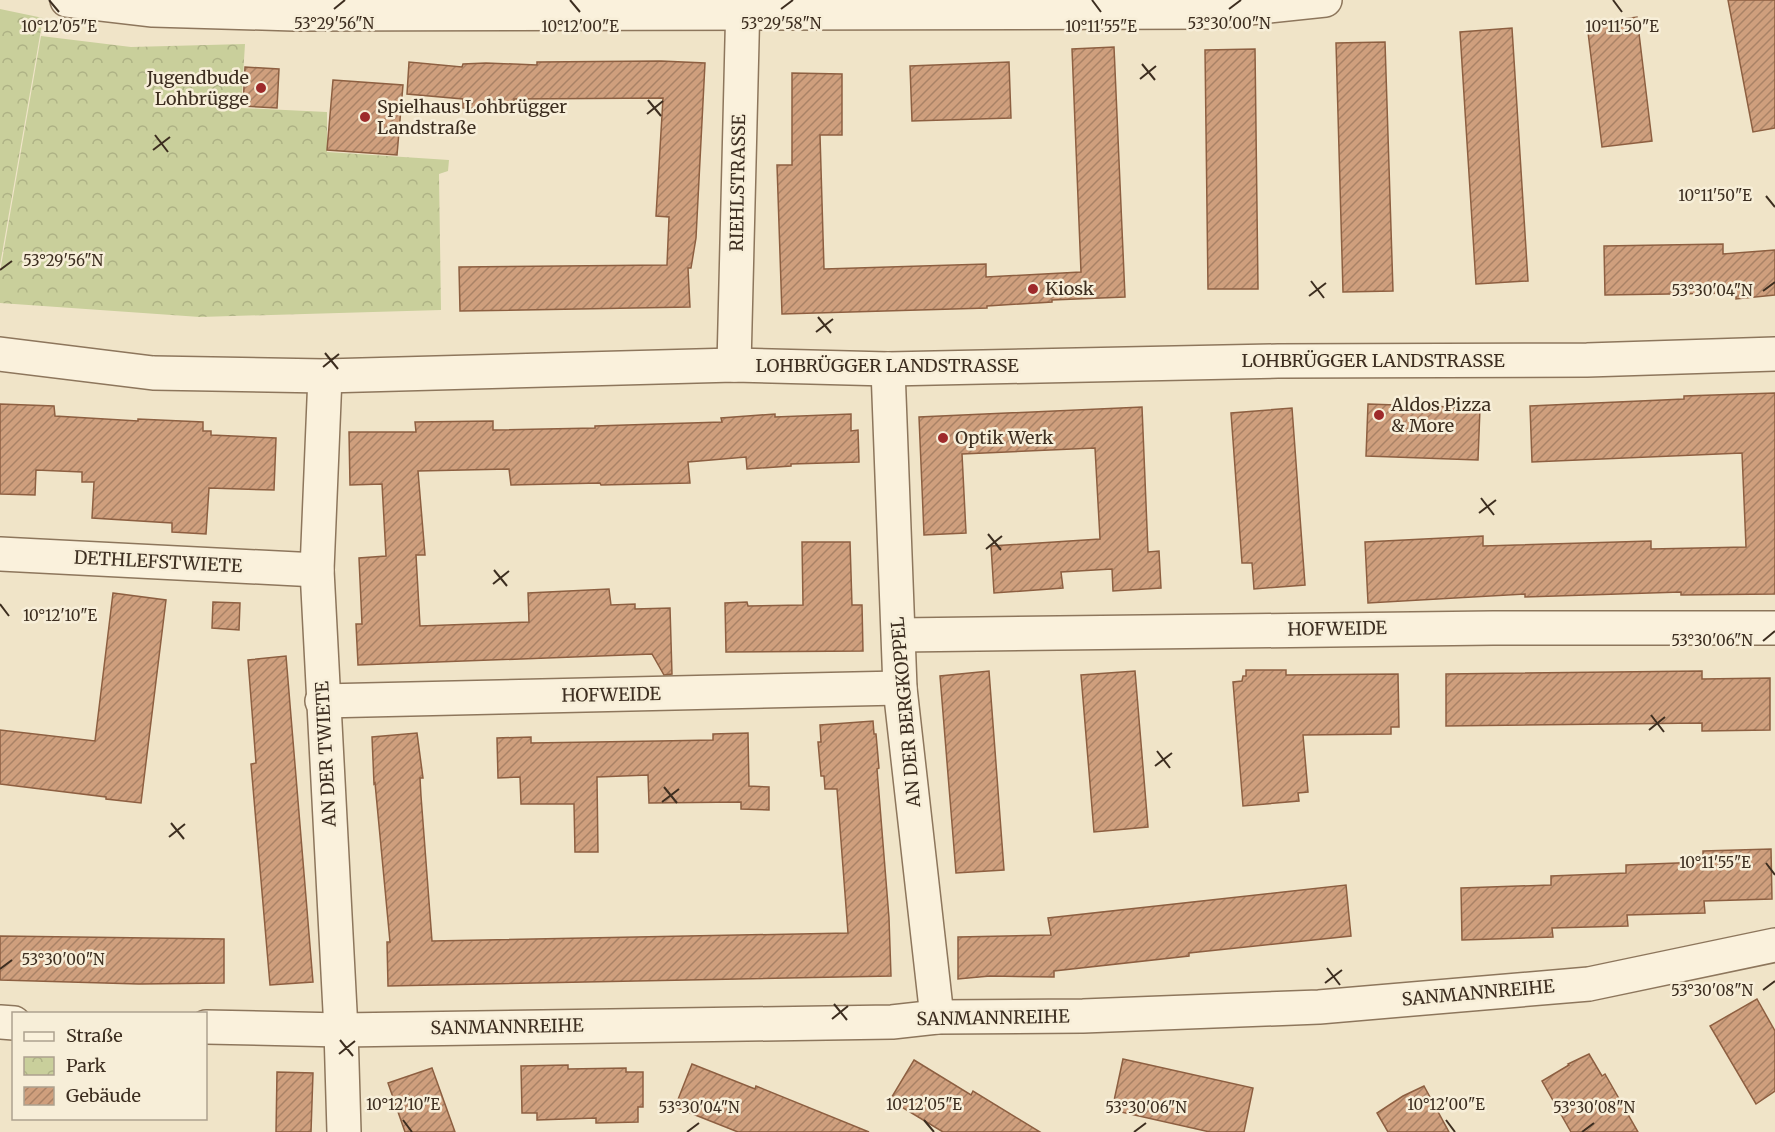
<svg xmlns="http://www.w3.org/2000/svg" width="1775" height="1132" viewBox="0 0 1775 1132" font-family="Merriweather,serif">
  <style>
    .park { fill: url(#park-crowns) }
    .building { fill: url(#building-hatch); stroke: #8d5f41; stroke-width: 1.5 }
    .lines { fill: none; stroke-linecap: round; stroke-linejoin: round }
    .minor-casing { stroke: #8d765c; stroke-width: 36 }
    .minor { stroke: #faf1dc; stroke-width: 33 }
    .ticks { fill: none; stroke: #3d2e20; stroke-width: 2 }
    .poi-dot { fill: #9e2a2b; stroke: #f7eed8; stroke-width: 2 }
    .labels { text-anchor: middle; stroke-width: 5; stroke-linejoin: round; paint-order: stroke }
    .poi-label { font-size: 18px; fill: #3d2e20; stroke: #f7eed8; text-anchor: start }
    .street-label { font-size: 18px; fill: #3d2e20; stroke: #f7eed8 }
    .ticks-label { font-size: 15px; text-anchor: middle; fill: #3d2e20; stroke: #f7eed8; stroke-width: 5; stroke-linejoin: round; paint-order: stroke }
  </style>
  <defs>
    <pattern id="park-crowns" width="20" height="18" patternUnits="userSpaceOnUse" patternTransform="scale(1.5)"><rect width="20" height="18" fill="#c9cf9b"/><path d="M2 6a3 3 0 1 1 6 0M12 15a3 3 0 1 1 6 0" fill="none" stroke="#aeb285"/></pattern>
    <pattern id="building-hatch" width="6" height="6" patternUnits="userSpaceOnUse" patternTransform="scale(1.5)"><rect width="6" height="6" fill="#cf9f7d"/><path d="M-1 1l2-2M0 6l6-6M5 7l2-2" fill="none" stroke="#a98266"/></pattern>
  </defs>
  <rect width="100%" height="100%" fill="#f0e4c8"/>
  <g class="park">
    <path d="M0,9L43,18L0,265Z"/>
    <path d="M41,36L131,47L245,44L241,108L327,112V152L449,160L448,171L439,174L441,310L200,317L0,303V272Z"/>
  </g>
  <g class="building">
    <path d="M1728,0H1775V128L1753,132Z"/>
    <path d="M1637,17L1652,141L1602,147L1587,24Z"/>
    <path d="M1512,28L1528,281L1476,284L1460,32Z"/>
    <path d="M1385,42L1393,291L1343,292L1336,43Z"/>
    <path d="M1114,47L1125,297L1052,300V302L987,306V308L782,314L777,165H792V73L842,74V135H820L824,269L986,264V277L1081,272L1072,49Z"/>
    <path d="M1255,49L1258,289H1208L1205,50Z"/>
    <path d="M661,61L705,63L696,238L691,268H688L690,307L460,311L459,267L667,265L669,217L656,216L663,98L514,99V107L463,108V99L407,94L409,62L462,67L463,64L486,63L537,65V62Z"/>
    <path d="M1009,62L1011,118L912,121L910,66Z"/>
    <path d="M245,67L279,69L277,108L243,106Z"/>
    <path d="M333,80L403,85L397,155L327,150Z"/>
    <path d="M1723,244V254L1775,250V295L1736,299V293L1605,295L1604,246Z"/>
    <path d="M1775,393V594L1681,595V592L1525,597V594L1368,603L1365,542L1483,536V546L1651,541V549L1746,547L1742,453L1532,462L1530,406L1684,399V396Z"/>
    <path d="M0,404L54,406L55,416L138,421V419L203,422V431H211V435L276,438L274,490L209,488L206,534L172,532V523L92,518L94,482H82V472L36,470L35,495L0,494Z"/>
    <path d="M1368,404L1480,408L1478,460L1366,456Z"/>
    <path d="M1142,407L1148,552L1159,551L1161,588L1113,591L1112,569L1061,572L1063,588L994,593L991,546L1100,539L1095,448L962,454L966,533L924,535L919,417Z"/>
    <path d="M1292,408L1305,585L1254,589L1252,563H1242L1231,413Z"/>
    <path d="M775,414V417L851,414V431L858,430L859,462L791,464V466L747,469L746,457L688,462L690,483L601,485L600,483L511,485L509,469L418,471L425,555H416L420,626L529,622L528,593L609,589L611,605L635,604V609L670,608L672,674L664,675L652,654L358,665L356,624H362L359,558L386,556L382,484L350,485L349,432H416L415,422L493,421V430L595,428V426L722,422L721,418Z"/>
    <path d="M802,542H850L852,605H862L863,651L726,652L725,603L747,602L748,606L803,605Z"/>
    <path d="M113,593L166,600L141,803L106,799V797L0,784V730L95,741Z"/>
    <path d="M213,602L240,603L239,630L212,628Z"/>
    <path d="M286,656L313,982L270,985L251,764L256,763L248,660Z"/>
    <path d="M1246,670H1286V675L1398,674L1399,727H1391V734L1303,735L1308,792L1298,793L1299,801L1243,806L1233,682L1242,681L1243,676H1246Z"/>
    <path d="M989,671L1004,870L956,873L940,676Z"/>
    <path d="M1135,671L1148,827L1094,832L1081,675Z"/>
    <path d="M1702,671V679L1770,678V730L1702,731V723L1446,726V674Z"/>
    <path d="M873,721L874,734H876L879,768L877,769L889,918L891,976L388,986L387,942H390L375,783L374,784L372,737L417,733L423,778H420L421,796L432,941L848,933L837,789H825L824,776H821L818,742H821L820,725Z"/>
    <path d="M748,733L749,786L769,787V810L741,809V802L649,803L648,775L597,777L598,852H575L574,804H521L520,777L498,778L497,738L531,737V743L659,741L713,740V734Z"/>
    <path d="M1771,849L1772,899L1704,901L1705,913L1627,915L1628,926L1552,928L1553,937L1462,940L1461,888L1551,885V876L1626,873V865L1703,862V851Z"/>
    <path d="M1346,885L1351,936L1189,953V956L1054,971V977L990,976L958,979V937L1051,935L1048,918Z"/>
    <path d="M0,936L224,939V983L139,984L0,980Z"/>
    <path d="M1757,999L1775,1031V1091L1756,1104L1710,1026Z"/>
    <path d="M1589,1054L1602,1076L1605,1074L1638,1132H1571L1542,1081L1569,1065L1568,1064Z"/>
    <path d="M1123,1059L1253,1088L1244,1132H1210L1112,1110Z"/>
    <path d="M914,1060L971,1095L973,1091L1040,1132H943L890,1100Z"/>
    <path d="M692,1064L755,1089L756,1086L869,1132H738L675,1107Z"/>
    <path d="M568,1065V1069L626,1068V1072H643V1107H638V1122L596,1123V1118L537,1120V1113H522L521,1066Z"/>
    <path d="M432,1068L455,1132H405L388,1083Z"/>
    <path d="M277,1072L313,1073L311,1132H276Z"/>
    <path d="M1424,1086L1449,1132H1388L1377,1113L1403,1096Z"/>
  </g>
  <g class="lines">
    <defs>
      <g id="minor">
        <path d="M67,0L153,10L294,14L1212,12L1325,0"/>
        <path d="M0,354L153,373L325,376L734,365L888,369L1278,361L1587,360L1775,354"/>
        <path d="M734,365L743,0"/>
        <path d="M888,369L900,688L937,1017"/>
        <path d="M325,376L317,570L341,1030L344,1132"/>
        <path d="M0,554L317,570"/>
        <path d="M899,635L1493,628H1775"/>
        <path d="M322,701L900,688"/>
        <path d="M0,1022L14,1023"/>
        <path d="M206,1027L341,1030L892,1022L937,1017L1083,1016L1319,1007L1589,984L1775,945"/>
      </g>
    </defs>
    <use href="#minor" class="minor-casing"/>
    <use href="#minor" class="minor"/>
  </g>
  <path class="ticks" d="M49,0L59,12M570,0L580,12M1092,0L1101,12M1613,0L1622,12M334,9L345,0M781,9L793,0M1229,9L1241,0M1142,64L1155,80M1140,79L1156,66M648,100L661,116M647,114L663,101M155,135L168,152M153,150L170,137M1766,196L1775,207M0,270L12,261M1311,281L1324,298M1763,291L1775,282M1309,296L1326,283M818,317L831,333M816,332L833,319M325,353L338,369M323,367L339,354M1481,498L1494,515M1479,513L1496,500M988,534L1001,550M986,549L1002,536M494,570L507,586M493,584L509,571M0,604L9,616M1763,641L1775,631M1651,715L1664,732M1649,730L1665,717M1157,751L1170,768M1155,766L1172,753M664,787L677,803M662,802L679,789M171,823L184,839M169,837L185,824M1766,863L1775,875M1327,968L1340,985M0,969L12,960M1325,983L1342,970M1763,990L1775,981M834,1004L847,1020M832,1019L848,1006M340,1040L353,1056M339,1054L355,1041M403,1120L412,1132M924,1120L934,1132M1446,1120L1455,1132M687,1132L699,1123M1134,1132L1146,1123M1582,1132L1594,1123"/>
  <g class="poi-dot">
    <circle cx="261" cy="88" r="6"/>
    <circle cx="365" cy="117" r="6"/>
    <circle cx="1033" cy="289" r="6"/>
    <circle cx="1379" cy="415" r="6"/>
    <circle cx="943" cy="438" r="6"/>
  </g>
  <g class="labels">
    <g class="poi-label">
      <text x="249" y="84" text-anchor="end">Jugendbude<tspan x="249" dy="21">Lohbrügge</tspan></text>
      <text x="377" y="113">Spielhaus Lohbrügger<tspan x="377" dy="21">Landstraße</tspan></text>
      <text x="1045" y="295">Kiosk</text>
      <text x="1391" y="411">Aldos Pizza<tspan x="1391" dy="21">&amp; More</tspan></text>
      <text x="955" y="444">Optik Werk</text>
    </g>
    <g class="street-label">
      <text transform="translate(738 183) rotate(-89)" y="6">RIEHLSTRASSE</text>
      <text x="1373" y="367">LOHBRÜGGER LANDSTRASSE</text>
      <text x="887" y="372">LOHBRÜGGER LANDSTRASSE</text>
      <text transform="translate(158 562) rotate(3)" y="6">DETHLEFSTWIETE</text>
      <text transform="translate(1337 629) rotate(-1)" y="6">HOFWEIDE</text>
      <text transform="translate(611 695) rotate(-1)" y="6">HOFWEIDE</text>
      <text transform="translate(906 712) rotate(-95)" y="6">AN DER BERGKOPPEL</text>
      <text transform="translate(326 754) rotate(-93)" y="6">AN DER TWIETE</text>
      <text transform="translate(1478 993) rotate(-5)" y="6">SANMANNREIHE</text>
      <text transform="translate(993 1018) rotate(-1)" y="6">SANMANNREIHE</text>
      <text transform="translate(507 1027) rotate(-1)" y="6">SANMANNREIHE</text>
    </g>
  </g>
  <g class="ticks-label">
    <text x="334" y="29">53°29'56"N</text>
    <text x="781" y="29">53°29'58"N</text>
    <text x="1229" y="29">53°30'00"N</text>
    <text x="1622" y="32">10°11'50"E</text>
    <text x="59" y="32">10°12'05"E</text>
    <text x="580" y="32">10°12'00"E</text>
    <text x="1101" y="32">10°11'55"E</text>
    <text x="1715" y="201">10°11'50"E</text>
    <text x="63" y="266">53°29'56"N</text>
    <text x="1712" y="296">53°30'04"N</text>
    <text x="60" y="621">10°12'10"E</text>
    <text x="1712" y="646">53°30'06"N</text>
    <text x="1715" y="868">10°11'55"E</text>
    <text x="63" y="965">53°30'00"N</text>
    <text x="1712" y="996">53°30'08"N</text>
    <text x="403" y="1110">10°12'10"E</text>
    <text x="924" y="1110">10°12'05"E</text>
    <text x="1446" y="1110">10°12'00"E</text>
    <text x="699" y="1113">53°30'04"N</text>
    <text x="1146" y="1113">53°30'06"N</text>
    <text x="1594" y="1113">53°30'08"N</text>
  </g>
  <rect x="12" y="1012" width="195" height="108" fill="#f7eed8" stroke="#ada18e" stroke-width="1.5"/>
  <rect x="24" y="1032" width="30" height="9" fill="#faf1dc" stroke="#ada18e" stroke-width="1.5"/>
  <text x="66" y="1042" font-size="18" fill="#3d2e20">Straße</text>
  <rect x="24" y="1057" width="30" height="18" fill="url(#park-crowns)" stroke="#ada18e" stroke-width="1.5"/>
  <text x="66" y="1072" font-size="18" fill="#3d2e20">Park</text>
  <rect x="24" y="1087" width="30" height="18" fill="url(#building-hatch)" stroke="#ada18e" stroke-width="1.5"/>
  <text x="66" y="1102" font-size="18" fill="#3d2e20">Gebäude</text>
</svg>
